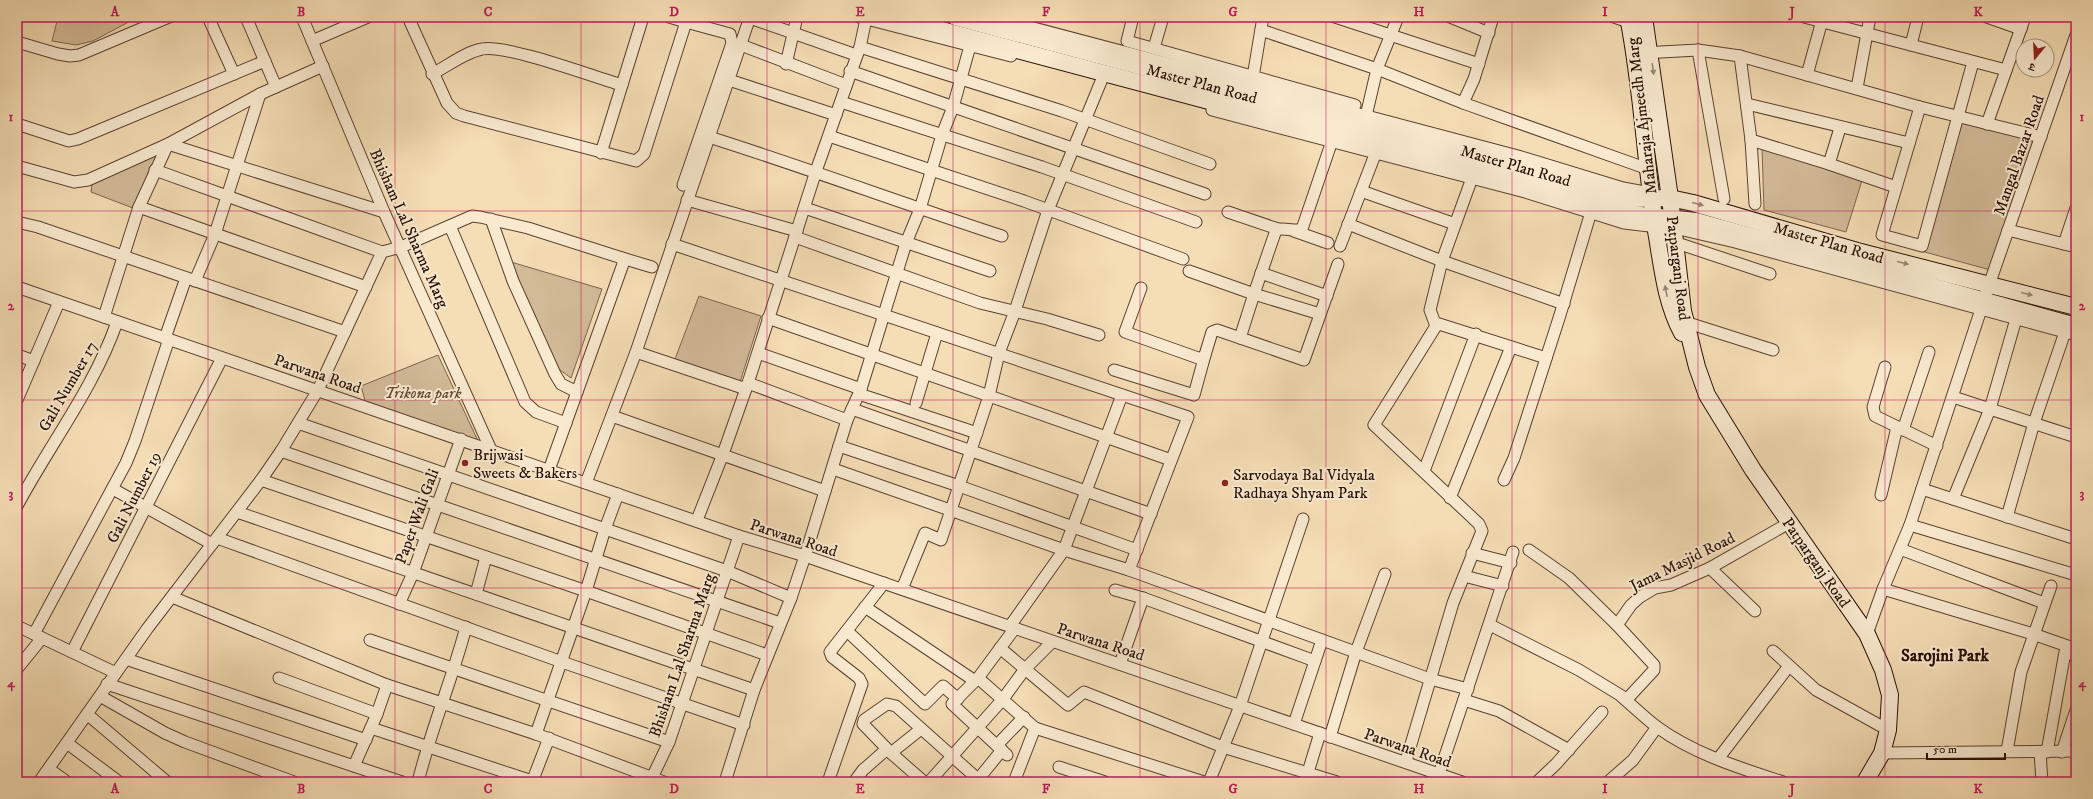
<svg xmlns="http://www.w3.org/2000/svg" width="2093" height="799" viewBox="0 0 2093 799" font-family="'IM FELL DW Pica','Noto Serif Devanagari',serif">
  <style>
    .green { fill: #d2ba97; stroke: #7d644e }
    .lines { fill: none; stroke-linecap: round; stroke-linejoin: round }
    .street-casing { stroke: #5b4231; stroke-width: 13 }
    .secondary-casing { stroke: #280f05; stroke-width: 18 }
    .street { stroke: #f8e9cf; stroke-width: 11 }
    .secondary { stroke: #f8e9cf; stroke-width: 16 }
    .oneway { fill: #9a8774 }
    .grid { fill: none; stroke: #c2185b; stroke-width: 1; stroke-opacity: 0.55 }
    .poi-dot { fill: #8f2418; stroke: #f8e9cf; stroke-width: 1.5 }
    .labels { text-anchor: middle; stroke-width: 4; stroke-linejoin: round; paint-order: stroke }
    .street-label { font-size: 16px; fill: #280f05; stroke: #f8e9cf }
    .park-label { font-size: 16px; font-style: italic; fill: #644b38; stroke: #f8e9cf }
    .poi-label { font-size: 16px; fill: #280f05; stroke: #f8e9cf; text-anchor: start }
    .neighbourhood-label { font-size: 17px; font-weight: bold; fill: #280f05; stroke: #f8e9cf }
    .neatline { fill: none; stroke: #c2185b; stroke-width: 1.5 }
    .grid-label { font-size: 13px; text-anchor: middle; font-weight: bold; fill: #c2185b }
  </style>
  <rect width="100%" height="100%" fill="#f5ddb5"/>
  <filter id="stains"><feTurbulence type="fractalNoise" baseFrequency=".005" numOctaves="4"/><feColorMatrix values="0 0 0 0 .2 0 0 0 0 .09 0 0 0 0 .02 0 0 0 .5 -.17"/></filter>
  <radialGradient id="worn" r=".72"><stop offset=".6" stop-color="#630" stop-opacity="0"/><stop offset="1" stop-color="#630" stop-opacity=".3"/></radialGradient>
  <g class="green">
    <path d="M58,17H138L93,41L76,45L52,41Z"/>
    <path d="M1957,116L2041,137L1994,271L1921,251Z"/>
    <path d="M1762,148L1864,174L1846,232L1764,210Z"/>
    <path d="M159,152L138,210L91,192L93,178Z"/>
    <path d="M511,262L602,289L571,378L556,367Z"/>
    <path d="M699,296L761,316L740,382L675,359Z"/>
    <path d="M438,355L478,441L366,404L361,386Z"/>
  </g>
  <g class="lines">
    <defs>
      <g id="street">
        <path d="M208,17L234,74"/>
        <path d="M246,17L276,87"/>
        <path d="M302,17L384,212L491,450"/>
        <path d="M408,17L447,103L456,113L464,116L636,161L644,154L686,22L669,17"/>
        <path d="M859,17L1011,56"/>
        <path d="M992,17L1518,156L1623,188L1650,193"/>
        <path d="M1133,17L1127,41L1355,105"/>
        <path d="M1335,17L1479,64"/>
        <path d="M1450,17L1489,33"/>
        <path d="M1493,17L1474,79L1463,103L1648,169"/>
        <path d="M1614,17L1629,22"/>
        <path d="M1804,17L2006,70"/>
        <path d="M1987,17L2021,29"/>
        <path d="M750,18L856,55"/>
        <path d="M1261,30L1377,69L1463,103"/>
        <path d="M312,41L368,17"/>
        <path d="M17,42L58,54L70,56L79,55L169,17"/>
        <path d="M741,45L846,85"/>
        <path d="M1911,45L1918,17"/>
        <path d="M860,47L1062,111L1210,164"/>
        <path d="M1154,48L1163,17"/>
        <path d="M1698,50L1724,199"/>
        <path d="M1642,53L1698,50L1740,56L1920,107L2041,137"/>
        <path d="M1740,56L1751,140L1755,204"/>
        <path d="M786,64L797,17"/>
        <path d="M850,71L1205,194"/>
        <path d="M432,74C448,66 465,52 482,49C506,44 594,77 622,85L643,17"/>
        <path d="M1807,75L1823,17"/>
        <path d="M1253,77L1263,17"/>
        <path d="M729,80L836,115"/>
        <path d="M1857,88L1870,17"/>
        <path d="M841,102L1042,167L1196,222"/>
        <path d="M1747,104L1909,143"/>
        <path d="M1920,107L1882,235L1922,246L1973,62"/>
        <path d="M1212,110L1525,192L1624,223L1683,230L1735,242L2076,335"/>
        <path d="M1366,116L1377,69L1398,17"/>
        <path d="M17,124L69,141L78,139L265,61"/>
        <path d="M1987,124L2025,17"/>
        <path d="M829,136L1024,201L1183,259"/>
        <path d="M709,137C807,168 904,204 1002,236"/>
        <path d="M1751,140L1829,164L1896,187"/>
        <path d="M601,153L622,85"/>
        <path d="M1829,164L1840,128"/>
        <path d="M17,166L74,182L88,180L168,144L384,212"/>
        <path d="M155,170L382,252"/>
        <path d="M683,185L732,43L730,34L686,22"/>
        <path d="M1361,191L1455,224"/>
        <path d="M687,200L797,231"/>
        <path d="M139,207L366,287"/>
        <path d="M805,208L990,271"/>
        <path d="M1228,212L1278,229"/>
        <path d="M491,219L513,281L555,374L561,384L577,392"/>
        <path d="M17,222L38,227L345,332"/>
        <path d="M1348,224L1442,261L1564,304"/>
        <path d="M450,226L525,402L536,412L566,423"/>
        <path d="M2008,230L2076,247"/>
        <path d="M1294,231L1328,243"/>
        <path d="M795,237L980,303L1047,319L1099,335"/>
        <path d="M1674,242L1770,274"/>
        <path d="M672,244L1188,417L1129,570"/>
        <path d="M2064,244L2076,208"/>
        <path d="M1340,246L1376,152"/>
        <path d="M622,258L652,267"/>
        <path d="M1189,271L1254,294L1240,338"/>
        <path d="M1261,273L1327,296"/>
        <path d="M195,281L215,234L260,94"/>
        <path d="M17,287L739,536L805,556L1462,782"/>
        <path d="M1141,288L1125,332L1201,359L1205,355L1212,332L1217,330L1304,360L1338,264"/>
        <path d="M1320,314L1254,294L1276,230C1284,227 1292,232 1302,229L1332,141"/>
        <path d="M104,317L139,207L168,144L260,94L323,66"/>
        <path d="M768,318L1171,460"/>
        <path d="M1685,322L1773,350"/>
        <path d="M1436,323L1546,358"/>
        <path d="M165,338L186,278"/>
        <path d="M636,352L746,389"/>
        <path d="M758,353L861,389"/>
        <path d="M17,355L34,361"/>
        <path d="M1885,367L1873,407L1875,416L1937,446"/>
        <path d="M1114,370L1194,395L1205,355"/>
        <path d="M748,383L847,420"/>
        <path d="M859,394L977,433"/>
        <path d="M1953,397L2076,437"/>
        <path d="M17,400L59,302"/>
        <path d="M916,403L937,333"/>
        <path d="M852,409L1151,514"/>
        <path d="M612,416L825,491"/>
        <path d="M298,423L727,571L791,598"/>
        <path d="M1903,430L1929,352"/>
        <path d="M839,446L959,486L1137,550"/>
        <path d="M281,451L780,623"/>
        <path d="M833,469L1064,550L1129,570L1430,679L1468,689"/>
        <path d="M1424,471L1476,334"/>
        <path d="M261,480L586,591L767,655"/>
        <path d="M1504,480L1514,458L1560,315L1591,212"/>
        <path d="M586,483L636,352L750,17"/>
        <path d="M113,489L212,544"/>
        <path d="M1922,489L2076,539"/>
        <path d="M1881,495L1897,427"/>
        <path d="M1450,498L1511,347"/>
        <path d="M1953,499L1990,409L2016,319"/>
        <path d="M17,506C50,444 94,388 117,322"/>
        <path d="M237,512L754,690"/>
        <path d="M2007,517L2034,423L2065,332"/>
        <path d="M697,520L723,454L748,383L816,171L860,47L866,19"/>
        <path d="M1910,525L2076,575"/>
        <path d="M217,538L562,662L744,725"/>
        <path d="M1900,549L2044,603"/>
        <path d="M1472,553L1511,563"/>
        <path d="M1710,568L1755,611"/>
        <path d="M1464,576L1503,586"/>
        <path d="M902,589L925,533L941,540L989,396L999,353L1015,311L1048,210L1102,79"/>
        <path d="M1883,589L2033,634L2076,649"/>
        <path d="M1115,590L1143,598L1315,661"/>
        <path d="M476,594L486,557"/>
        <path d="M172,597L387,685L536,734L664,782"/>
        <path d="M399,604L413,573L461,439"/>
        <path d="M865,607L975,681"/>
        <path d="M1490,625L1579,670L1625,698L1629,697L1654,670V665L1617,625L1569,578L1529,550"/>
        <path d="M1617,625L1631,605L1640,597L1655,588L1671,585L1710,568L1789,523"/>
        <path d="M17,626L116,673"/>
        <path d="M1010,626L1064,550L1122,395"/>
        <path d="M847,631L925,704L943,686L958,699"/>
        <path d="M34,634L126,463L135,441L169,339"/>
        <path d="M1867,634L1883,589L1910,525L1989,285L2076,35"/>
        <path d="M370,640L669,742"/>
        <path d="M1000,648L1068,705L1084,692L1223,747L1337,782"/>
        <path d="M1773,651L1816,690L1888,730"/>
        <path d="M72,652L222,358"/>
        <path d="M126,659L366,740"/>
        <path d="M1120,664L1143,598"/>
        <path d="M17,669L42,638"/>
        <path d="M279,678L377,714"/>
        <path d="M978,678L1035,728L1204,782"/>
        <path d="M107,684L402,782"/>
        <path d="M100,696L165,733L185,742L294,782"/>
        <path d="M1622,697C1634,707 1645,718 1657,727C1694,754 1740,768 1783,782"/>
        <path d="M1464,700L1499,711L1569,750"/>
        <path d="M87,714L167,782"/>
        <path d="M1294,724L1322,640"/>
        <path d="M371,728L535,782"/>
        <path d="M536,734L586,591L605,529L618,494"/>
        <path d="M1330,737L1356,652L1385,574"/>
        <path d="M67,743L119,782"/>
        <path d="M997,745L1024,717"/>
        <path d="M2007,751L2021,672L2051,586"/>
        <path d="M2040,752L2042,782"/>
        <path d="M2047,752L2065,652L2076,656"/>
        <path d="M2062,752L2076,710"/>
        <path d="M891,753L921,729"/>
        <path d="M1882,753L2076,751"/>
        <path d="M1007,755L952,704L978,678L1015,628"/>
        <path d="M1718,759L1789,666"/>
        <path d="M1406,761L1453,603L1482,531L1479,524L1374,425L1436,326L1430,310L1442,261L1472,178"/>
        <path d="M354,766L377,714L387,685"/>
        <path d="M1059,767L1105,782"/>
        <path d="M49,769L67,782"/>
        <path d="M1439,774L1513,552"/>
        <path d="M39,782L147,629L261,480L281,451L318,390L382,252L401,247L472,216L480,217L528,228L622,258L623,264L549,470"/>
        <path d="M418,782C431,729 452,680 466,627"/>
        <path d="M532,782L549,738"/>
        <path d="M650,782L669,742L739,536"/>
        <path d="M725,782L754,690L791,598L805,556L847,420L861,389L906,243L920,209L942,135L953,107L970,46"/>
        <path d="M828,782L862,684L859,678L832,657L830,652L884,583"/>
        <path d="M854,782L863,770L887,749"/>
        <path d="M924,782L891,753L863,724L864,720L887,704L896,706L981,782"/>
        <path d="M929,782L1003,699L1025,669L1052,642"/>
        <path d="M976,782L1002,750"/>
        <path d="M1014,782L1035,728"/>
        <path d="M1209,782L1240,706L1303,519"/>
        <path d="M1305,782L1320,733"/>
        <path d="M1537,782L1556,764L1602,712"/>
        <path d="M1608,782L1633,760L1657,727"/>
      </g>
      <g id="secondary">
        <path d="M893,17L1224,105L1487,171L1631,214L1696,221L2076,326"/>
        <path d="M955,17L1269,101L1453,147L1633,199L1670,198L1693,203L1857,251L2076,307"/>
        <path d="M1628,17C1643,92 1645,168 1658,243C1663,274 1667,305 1682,333"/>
        <path d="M1644,17L1670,198L1683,311L1697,367L1707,395L1753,470L1867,634L1883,670L1890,695L1888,730L1882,753L1865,782"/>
      </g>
    </defs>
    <use href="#street" class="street-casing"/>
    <use href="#secondary" class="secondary-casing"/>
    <use href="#street" class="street"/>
    <use href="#secondary" class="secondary"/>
  </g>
  <defs><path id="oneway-solid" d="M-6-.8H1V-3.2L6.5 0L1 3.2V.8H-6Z"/></defs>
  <g class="oneway">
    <use href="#oneway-solid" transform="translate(1653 69) rotate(82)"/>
    <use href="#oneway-solid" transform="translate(1698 204) rotate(15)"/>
    <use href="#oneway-solid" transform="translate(1903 263) rotate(14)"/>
    <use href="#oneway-solid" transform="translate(1666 291) rotate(-101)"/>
    <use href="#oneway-solid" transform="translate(2027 294) rotate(14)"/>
  </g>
  <path class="grid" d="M208,17V782M395,17V782M581,17V782M767,17V782M953,17V782M1140,17V782M1326,17V782M1512,17V782M1698,17V782M1885,17V782M17,211H2076M17,400H2076M17,588H2076"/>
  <g class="poi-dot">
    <circle cx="465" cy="463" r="4"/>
    <circle cx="1225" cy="483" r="4"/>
  </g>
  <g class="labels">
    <g class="street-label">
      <text transform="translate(1202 83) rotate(15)" y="6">Master Plan Road</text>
      <text transform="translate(1641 116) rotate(-97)" y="6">Maharaja Ajmeedh Marg</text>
      <text transform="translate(2018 155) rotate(-71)" y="6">Mangal Bazar Road</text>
      <text transform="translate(1516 165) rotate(16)" y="6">Master Plan Road</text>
      <text transform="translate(410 228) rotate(66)" y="6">Bhisham Lal Sharma Marg</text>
      <text transform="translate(1829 242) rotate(16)" y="6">Master Plan Road</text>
      <text transform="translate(1679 268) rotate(83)" y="6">Patparganj Road</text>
      <text transform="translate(318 373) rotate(19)" y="6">Parwana Road</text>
      <text transform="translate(67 386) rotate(-60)" y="6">Gali Number 17</text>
      <text transform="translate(133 497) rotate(-63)" y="6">Gali Number 19</text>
      <text transform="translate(416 516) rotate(-70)" y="6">Paper Wali Gali</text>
      <text transform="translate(794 537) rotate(18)" y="6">Parwana Road</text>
      <text transform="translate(1682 561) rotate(-26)" y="6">Jama Masjid Road</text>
      <text transform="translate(1817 562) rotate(55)" y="6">Patparganj Road</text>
      <text transform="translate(1101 641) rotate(18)" y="6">Parwana Road</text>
      <text transform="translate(681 655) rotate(-71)" y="6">Bhisham Lal Sharma Marg</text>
      <text transform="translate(1408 747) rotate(19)" y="6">Parwana Road</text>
    </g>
    <g class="park-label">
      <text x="423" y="398">Trikona park</text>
    </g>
    <g class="poi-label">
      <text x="473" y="460">Brijwasi<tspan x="473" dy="18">Sweets &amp; Bakers</tspan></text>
      <text x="1233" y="480">Sarvodaya Bal Vidyala<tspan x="1233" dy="18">Radhaya Shyam Park</tspan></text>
    </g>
    <g class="neighbourhood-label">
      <text x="1945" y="661">Sarojini Park</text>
    </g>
  </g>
  <rect width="2093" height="799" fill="none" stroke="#f5ddb5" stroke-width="44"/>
  <g transform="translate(2035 58) rotate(198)"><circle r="19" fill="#f8e9cf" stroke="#a5927e"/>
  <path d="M0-3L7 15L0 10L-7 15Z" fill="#8f2418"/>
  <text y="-6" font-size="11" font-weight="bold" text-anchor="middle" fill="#280f05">उ</text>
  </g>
  <path d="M1927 753v6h78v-6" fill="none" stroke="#280f05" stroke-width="2"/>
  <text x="1933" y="753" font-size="12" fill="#280f05" stroke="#f8e9cf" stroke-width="3" paint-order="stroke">50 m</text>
  <rect x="22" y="22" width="2049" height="755" class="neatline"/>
  <g class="grid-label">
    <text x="115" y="16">A</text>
    <text x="301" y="16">B</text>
    <text x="488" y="16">C</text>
    <text x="674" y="16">D</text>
    <text x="860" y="16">E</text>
    <text x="1046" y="16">F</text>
    <text x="1233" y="16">G</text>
    <text x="1419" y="16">H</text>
    <text x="1605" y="16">I</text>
    <text x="1792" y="16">J</text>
    <text x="1978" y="16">K</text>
    <text x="11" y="121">1</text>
    <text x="2082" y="121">1</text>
    <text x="11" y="310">2</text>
    <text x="2082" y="310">2</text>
    <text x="11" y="498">3</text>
    <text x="2082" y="498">3</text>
    <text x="11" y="687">4</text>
    <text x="2082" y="687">4</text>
    <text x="115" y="793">A</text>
    <text x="301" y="793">B</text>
    <text x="488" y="793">C</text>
    <text x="674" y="793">D</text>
    <text x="860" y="793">E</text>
    <text x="1046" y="793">F</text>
    <text x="1233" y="793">G</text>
    <text x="1419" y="793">H</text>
    <text x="1605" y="793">I</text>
    <text x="1792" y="793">J</text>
    <text x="1978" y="793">K</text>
  </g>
  <rect width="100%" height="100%" filter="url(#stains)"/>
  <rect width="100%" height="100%" fill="url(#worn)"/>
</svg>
